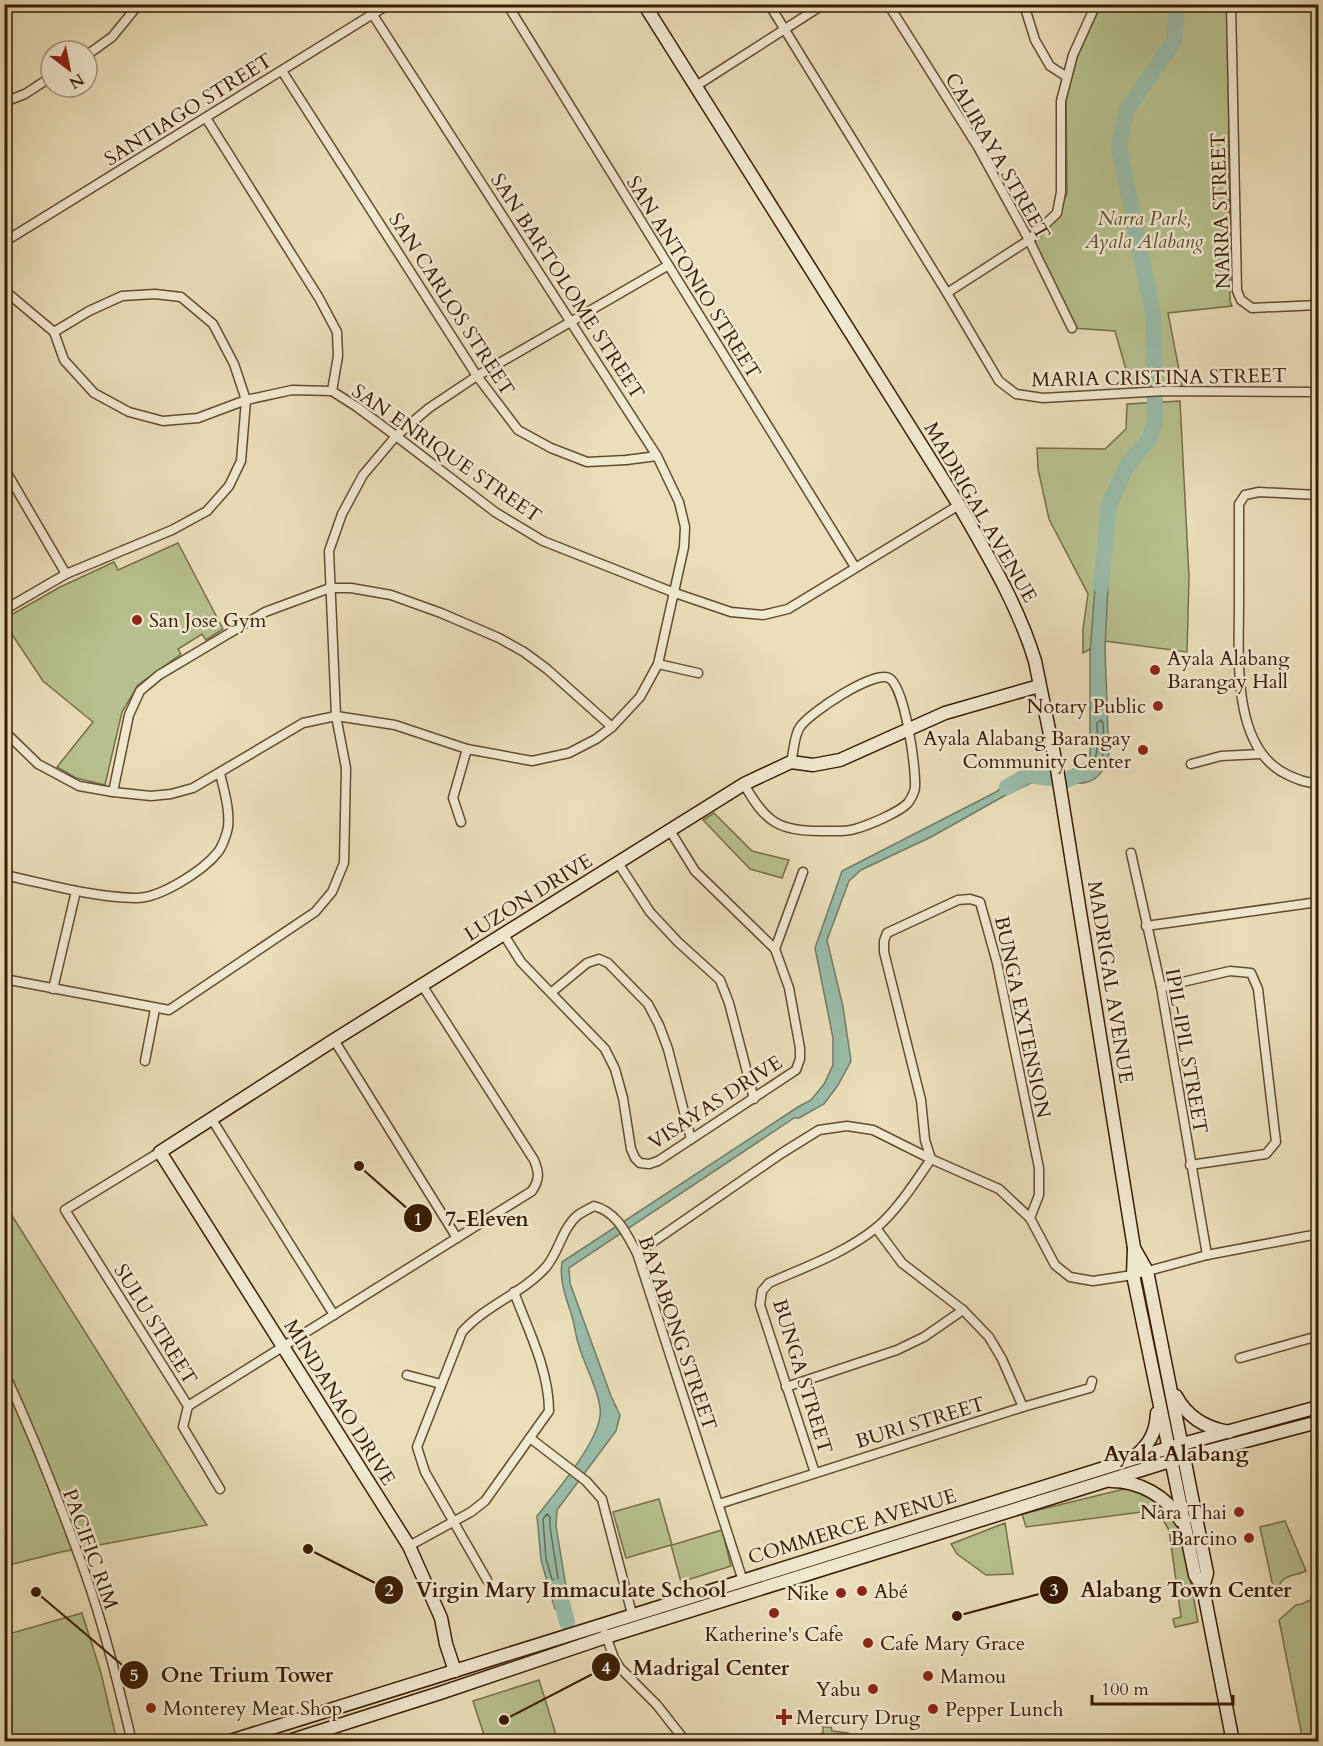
<svg xmlns="http://www.w3.org/2000/svg" width="1323" height="1746" viewBox="0 0 1323 1746" font-family="Cardo,serif">
  <style>
    .green { fill: #b7c18f; stroke: #786e48; stroke-width: 1.5 }
    .water { fill: #99bdaa; stroke: #727c67; stroke-width: 1.5 }
    .lines { fill: none; stroke-linecap: round; stroke-linejoin: round }
    .shore { stroke: #686c56; stroke-width: 1.5 }
    .river { stroke: #99bdaa; stroke-width: 16 }
    .street-casing { stroke: #644c30; stroke-width: 11 }
    .secondary-casing { stroke: #381b02; stroke-width: 15 }
    .street { stroke: #f1ead2; stroke-width: 8 }
    .secondary { stroke: #f1ead2; stroke-width: 12 }
    .poi-dot { fill: #8f2418; stroke: #f1ead2; stroke-width: 2 }
    .labels { text-anchor: middle; stroke-width: 5; stroke-linejoin: round; paint-order: stroke }
    .street-label { font-size: 20px; fill: #381b02; stroke: #f1ead2 }
    .park-label { font-size: 20px; font-style: italic; fill: #5e4d2c; stroke: #f1ead2 }
    .poi-label { font-size: 20px; fill: #381b02; stroke: #f1ead2; text-anchor: start }
    .quarter-label { font-size: 22px; font-weight: bold; fill: #381b02; stroke: #f1ead2 }
    .leader { fill: none; stroke: #381b02; stroke-width: 2 }
    .callout-dot { fill: #381b02; stroke: #f1ead2; stroke-width: 2 }
    .mark-label { font-size: 18px; text-anchor: middle; font-weight: bold; fill: #fff }
    .callout-label { font-size: 21px; text-anchor: middle; font-weight: bold; fill: #381b02; stroke: #f1ead2; stroke-width: 5; stroke-linejoin: round; paint-order: stroke }
  </style>
  <rect width="100%" height="100%" fill="#eadfba"/>
  <filter id="stains"><feTurbulence type="fractalNoise" baseFrequency=".00333" numOctaves="4"/><feColorMatrix values="0 0 0 0 .2 0 0 0 0 .09 0 0 0 0 .02 0 0 0 .5 -.17"/></filter>
  <radialGradient id="worn" r=".72"><stop offset=".6" stop-color="#630" stop-opacity="0"/><stop offset="1" stop-color="#630" stop-opacity=".3"/></radialGradient>
  <g class="green">
    <path d="M1101,5H1228L1230,301L1232,306L1168,313L1182,385L1131,387L1115,331L1072,328L1030,239L1057,213L1067,194L1066,100L1076,59Z"/>
    <path d="M1180,401L1189,577L1187,652L1105,641L1083,653V629L1088,594L1049,519L1038,469L1037,448L1105,449L1126,429L1127,404Z"/>
    <path d="M178,543L223,629L206,640L202,634L178,649L181,654L138,685L122,712L105,785L76,778L57,767L93,722L43,681L5,624L4,619L60,587L114,562L118,570Z"/>
    <path d="M714,813L752,851L789,860L782,878L750,869L703,820Z"/>
    <path d="M4,1203L197,1510L207,1525L61,1552L5,1566Z"/>
    <path d="M1128,1488C1143,1494 1162,1502 1171,1515C1184,1532 1193,1598 1198,1622L1175,1627L1173,1619L1181,1617L1169,1530L1157,1510L1026,1527L1022,1514Z"/>
    <path d="M659,1499L672,1545L722,1530L731,1566L681,1582L671,1545L626,1558L613,1512Z"/>
    <path d="M1285,1521L1306,1571C1299,1575 1287,1574 1282,1581C1278,1585 1278,1591 1275,1596L1260,1527Z"/>
    <path d="M1005,1523L1013,1574L986,1575L957,1554L951,1544Z"/>
    <path d="M1316,1597L1318,1608V1711L1312,1741H1303L1279,1620L1296,1605L1302,1604Z"/>
    <path d="M82,1613L101,1673L117,1741H5V1635Z"/>
    <path d="M539,1680L558,1741H486L473,1701Z"/>
    <path d="M823,1727H831L832,1731L848,1733L862,1741H803L823,1733Z"/>
  </g>
  <g class="water">
    <path d="M1097,562L1109,564L1105,648L1109,762C1099,776 1093,785 1074,783L1073,769L1086,763L1090,757V653Z"/>
    <path d="M1051,774L1049,783L1033,782L1004,796L931,837L861,870L849,881L827,940L843,1007L851,1061L838,1085L824,1104L799,1118H794L569,1268L570,1283L611,1396L620,1415L616,1431L557,1510L556,1526L569,1605L555,1609L541,1560L537,1516C555,1493 597,1444 600,1416C603,1399 584,1364 579,1346C576,1338 575,1328 573,1320C567,1299 559,1283 562,1262L798,1107L811,1100L824,1084L833,1065V1038L815,948L842,871L994,793L1018,776Z"/>
  </g>
  <g class="lines">
    <g class="shore">
      <path d="M1101,720L1103,723C1104,743 1108,773 1082,778L1080,773C1102,761 1097,745 1097,723Z"/>
      <path d="M547,1514L550,1517V1527L558,1578L556,1581L552,1579L546,1559L543,1519Z"/>
    </g>
    <g class="river">
      <path d="M1101,586L1109,505L1126,467L1149,440L1155,421L1153,314L1119,146L1126,111L1174,41L1177,4"/>
      <path d="M1007,787L1028,775L1066,780L1092,769"/>
      <path d="M558,1587L567,1622"/>
    </g>
    <defs>
      <g id="street">
        <path d="M507,4L855,567"/>
        <path d="M769,4L947,293L999,381L1016,394L1043,398L1164,391L1318,392"/>
        <path d="M888,4L978,147L1029,240L1072,328"/>
        <path d="M1231,4L1237,291L1241,300L1252,308L1318,305"/>
        <path d="M1025,8L1035,40L1050,66L1067,77"/>
        <path d="M87,55L112,37L139,4"/>
        <path d="M282,71L477,376L518,430L551,448L587,462L626,460L657,456"/>
        <path d="M696,86L824,4"/>
        <path d="M4,102L25,94L51,77"/>
        <path d="M206,118L319,298L337,332L338,356L332,391"/>
        <path d="M4,242L389,4"/>
        <path d="M4,290L54,332L64,360L94,393L129,412L163,421L198,418L246,400L292,390L332,391L357,407L396,436L495,512L543,541L675,593L731,612L763,615L788,609L959,505"/>
        <path d="M947,293L1029,240L1057,213L1061,192V101L1073,55L1096,4"/>
        <path d="M4,468L66,574"/>
        <path d="M1318,495L1259,492L1245,495L1239,504C1239,538 1239,572 1239,605C1239,657 1231,749 1288,775C1299,780 1306,783 1318,783"/>
        <path d="M4,610L66,574L172,530L207,511L229,486L241,461L246,400L234,364L213,324L181,297L155,294L122,296L89,311L54,332"/>
        <path d="M658,664L698,673"/>
        <path d="M4,731L38,764L79,786L113,792L151,796L171,794L193,788L303,723L336,716L395,725L467,749L532,761L569,753L596,739L612,727L640,697L658,664L684,547L685,527L679,502L657,456L373,15"/>
        <path d="M1191,764L1221,756L1260,754"/>
        <path d="M744,784C765,822 779,832 824,831C834,831 846,832 855,829C869,825 898,813 908,803C911,799 915,791 915,787C916,767 905,687 889,678C874,670 809,713 800,727C794,735 794,751 791,762"/>
        <path d="M113,792L129,715L140,691L159,675L265,612L330,588H351L391,595L441,613L499,638L524,652L547,669L612,727"/>
        <path d="M461,822L453,798L467,749"/>
        <path d="M1131,853L1161,987L1207,1255"/>
        <path d="M618,863L650,912L678,942L720,980L729,1003L754,1099"/>
        <path d="M4,875C47,884 91,897 135,898C159,899 203,871 218,852C222,847 227,834 228,827C230,809 224,791 220,773"/>
        <path d="M1146,926L1318,902"/>
        <path d="M504,935L521,962L605,1049L615,1069L623,1098L631,1149L635,1158L640,1163L649,1164L658,1161L796,1070L800,1059V1048L789,988L775,949L695,871L669,829"/>
        <path d="M775,949L803,872"/>
        <path d="M4,979L169,1010L315,912L332,892L344,863L346,768L336,716L329,551L342,514L363,475L396,436L429,408L477,376L667,266"/>
        <path d="M1161,987L1230,971L1251,973L1258,989L1276,1142L1266,1154L1190,1165"/>
        <path d="M53,989L76,891"/>
        <path d="M552,992L587,963L599,959L608,963L648,1004L659,1025L668,1049L691,1139"/>
        <path d="M334,1040L457,1238"/>
        <path d="M145,1061L155,1009"/>
        <path d="M211,1118L334,1315"/>
        <path d="M160,1152L65,1210L188,1406L183,1427L220,1489"/>
        <path d="M876,1228L902,1263L963,1310L989,1337L1002,1359L1023,1407"/>
        <path d="M637,1253L782,1153L819,1130L847,1126L873,1130L931,1159L999,1189L1030,1218L1055,1265L1070,1277L1093,1281L1133,1275L1207,1255L1318,1234"/>
        <path d="M1240,1358L1318,1336"/>
        <path d="M4,1372C34,1437 60,1503 84,1570C104,1626 118,1684 132,1742"/>
        <path d="M407,1375L441,1384"/>
        <path d="M786,1387L897,1350L924,1337L963,1310"/>
        <path d="M188,1406L532,1191C540,1179 539,1172 534,1160L422,985"/>
        <path d="M530,1438L586,1481L602,1499L632,1614"/>
        <path d="M815,1473L760,1305L762,1291L769,1283C805,1267 845,1253 876,1228C896,1212 916,1181 931,1159L925,1140L921,1100L884,952V941L887,933L958,900L970,899L980,902L997,963L1039,1168V1195L1030,1218"/>
        <path d="M719,1504L1023,1407L1090,1388L1092,1381"/>
        <path d="M409,1546L471,1512L485,1501L549,1411C549,1370 528,1330 514,1292"/>
        <path d="M487,1580L425,1472L417,1447L462,1332C486,1305 523,1293 546,1267C559,1252 562,1228 578,1215C582,1212 589,1209 594,1206C617,1212 626,1233 637,1253L743,1581"/>
        <path d="M605,1633L614,1658L620,1668L657,1705L686,1742"/>
      </g>
      <g id="secondary">
        <path d="M644,4L959,505C988,556 1018,605 1035,661L1057,769L1134,1248L1133,1275L1195,1575L1203,1588L1233,1742"/>
        <path d="M1134,1248L1147,1271L1207,1573L1203,1588"/>
        <path d="M1176,1396C1187,1417 1206,1428 1229,1432"/>
        <path d="M1134,1457C1149,1445 1156,1433 1157,1413"/>
        <path d="M1111,1481C1139,1481 1167,1496 1181,1521"/>
        <path d="M455,1671L446,1644L441,1618L409,1546L160,1152L334,1040L744,784L791,762L813,765L840,760L945,713L1039,686"/>
        <path d="M227,1742L1168,1448L1318,1407"/>
        <path d="M286,1742L440,1693L606,1637L1170,1461L1318,1422"/>
      </g>
    </defs>
    <use href="#street" class="street-casing"/>
    <use href="#secondary" class="secondary-casing"/>
    <use href="#street" class="street"/>
    <use href="#secondary" class="secondary"/>
  </g>
  <g class="poi-dot">
    <circle cx="137" cy="620" r="6"/>
    <circle cx="1155" cy="670" r="6"/>
    <circle cx="1158" cy="706" r="6"/>
    <circle cx="1143" cy="750" r="6"/>
    <circle cx="1239" cy="1512" r="6"/>
    <circle cx="1249" cy="1538" r="6"/>
    <circle cx="862" cy="1591" r="6"/>
    <circle cx="841" cy="1593" r="6"/>
    <circle cx="774" cy="1613" r="6"/>
    <circle cx="868" cy="1643" r="6"/>
    <circle cx="928" cy="1676" r="6"/>
    <circle cx="873" cy="1689" r="6"/>
    <circle cx="151" cy="1708" r="6"/>
    <circle cx="933" cy="1709" r="6"/>
    <path d="M781 1708h6v6h6v6h-6v6h-6v-6h-6v-6h6z"/>
  </g>
  <g class="labels">
    <g class="street-label">
      <text transform="translate(188 109) rotate(-32)" y="7">SANTIAGO STREET</text>
      <text transform="translate(998 156) rotate(60)" y="7">CALIRAYA STREET</text>
      <text transform="translate(1220 211) rotate(-92)" y="7">NARRA STREET</text>
      <text transform="translate(694 277) rotate(58)" y="7">SAN ANTONIO STREET</text>
      <text transform="translate(568 286) rotate(57)" y="7">SAN BARTOLOME STREET</text>
      <text transform="translate(452 304) rotate(57)" y="7">SAN CARLOS STREET</text>
      <text transform="translate(1159 377) rotate(-1)" y="7">MARIA CRISTINA STREET</text>
      <text transform="translate(447 453) rotate(35)" y="7">SAN ENRIQUE STREET</text>
      <text transform="translate(981 512) rotate(60)" y="7">MADRIGAL AVENUE</text>
      <text transform="translate(528 897) rotate(-32)" y="7">LUZON DRIVE</text>
      <text transform="translate(1111 982) rotate(81)" y="7">MADRIGAL AVENUE</text>
      <text transform="translate(1023 1017) rotate(78)" y="7">BUNGA EXTENSION</text>
      <text transform="translate(1187 1051) rotate(80)" y="7">IPIL-IPIL STREET</text>
      <text transform="translate(715 1102) rotate(-33)" y="7">VISAYAS DRIVE</text>
      <text transform="translate(156 1324) rotate(58)" y="7">SULU STREET</text>
      <text transform="translate(678 1333) rotate(71)" y="7">BAYABONG STREET</text>
      <text transform="translate(803 1376) rotate(73)" y="7">BUNGA STREET</text>
      <text transform="translate(340 1402) rotate(58)" y="7">MINDANAO DRIVE</text>
      <text transform="translate(920 1422) rotate(-17)" y="7">BURI STREET</text>
      <text transform="translate(852 1526) rotate(-17)" y="7">COMMERCE AVENUE</text>
      <text transform="translate(91 1549) rotate(70)" y="7">PACIFIC RIM</text>
    </g>
    <g class="park-label">
      <text x="1144" y="225">Narra Park,<tspan x="1144" dy="23">Ayala Alabang</tspan></text>
    </g>
    <g class="poi-label">
      <text x="149" y="627">San Jose Gym</text>
      <text x="1167" y="665">Ayala Alabang<tspan x="1167" dy="23">Barangay Hall</tspan></text>
      <text x="1146" y="713" text-anchor="end">Notary Public</text>
      <text x="1131" y="745" text-anchor="end">Ayala Alabang Barangay<tspan x="1131" dy="23">Community Center</tspan></text>
      <text x="1227" y="1519" text-anchor="end">Nara Thai</text>
      <text x="1237" y="1545" text-anchor="end">Barcino</text>
      <text x="874" y="1598">Abé</text>
      <text x="829" y="1600" text-anchor="end">Nike</text>
      <text x="774" y="1641" text-anchor="middle">Katherine's Cafe</text>
      <text x="880" y="1650">Cafe Mary Grace</text>
      <text x="940" y="1683">Mamou</text>
      <text x="861" y="1696" text-anchor="end">Yabu</text>
      <text x="163" y="1715">Monterey Meat Shop</text>
      <text x="945" y="1716">Pepper Lunch</text>
      <text x="796" y="1724">Mercury Drug</text>
    </g>
    <g class="quarter-label">
      <text x="1176" y="1461">Ayala Alabang</text>
    </g>
  </g>
  <path class="leader" d="M359 1166L418 1218M308 1549L389 1590M957 1616L1054 1590M504 1720L606 1667M36 1592L134 1675"/>
  <g class="callout-dot">
    <circle cx="359" cy="1166" r="6"/>
    <circle cx="308" cy="1549" r="6"/>
    <circle cx="957" cy="1616" r="6"/>
    <circle cx="504" cy="1720" r="6"/>
    <circle cx="36" cy="1592" r="6"/>
    <circle cx="418" cy="1218" r="15"/>
    <circle cx="389" cy="1590" r="15"/>
    <circle cx="1054" cy="1590" r="15"/>
    <circle cx="606" cy="1667" r="15"/>
    <circle cx="134" cy="1675" r="15"/>
  </g>
  <g class="mark-label">
    <text x="418" y="1225">1</text>
    <text x="389" y="1596">2</text>
    <text x="1054" y="1596">3</text>
    <text x="606" y="1674">4</text>
    <text x="134" y="1681">5</text>
  </g>
  <g class="callout-label">
    <text x="487" y="1226">7-Eleven</text>
    <text x="571" y="1597">Virgin Mary Immaculate School</text>
    <text x="1186" y="1597">Alabang Town Center</text>
    <text x="711" y="1675">Madrigal Center</text>
    <text x="247" y="1682">One Trium Tower</text>
  </g>
  <rect width="1323" height="1746" fill="none" stroke="#eadfba" stroke-width="24"/>
  <rect x="6" y="6" width="1311" height="1734" fill="none" stroke="#381b02" stroke-width="3"/>
  <rect x="12" y="12" width="1299" height="1722" fill="none" stroke="#381b02" stroke-width="1.5"/>
  <g transform="translate(69 69) rotate(148)"><circle r="28" fill="#f1ead2" stroke="#a7977f" stroke-width="1.5"/>
  <path d="M0-4.5L10 22L0 15L-10 22Z" fill="#8f2418"/>
  <text y="-9" font-size="16" font-weight="bold" text-anchor="middle" fill="#381b02">N</text>
  </g>
  <path d="M1092 1695v9h141v-9" fill="none" stroke="#381b02" stroke-width="3"/>
  <text x="1101" y="1695" font-size="18" fill="#381b02" stroke="#f1ead2" stroke-width="4.5" paint-order="stroke">100 m</text>
  <rect width="100%" height="100%" filter="url(#stains)"/>
  <rect width="100%" height="100%" fill="url(#worn)"/>
</svg>
